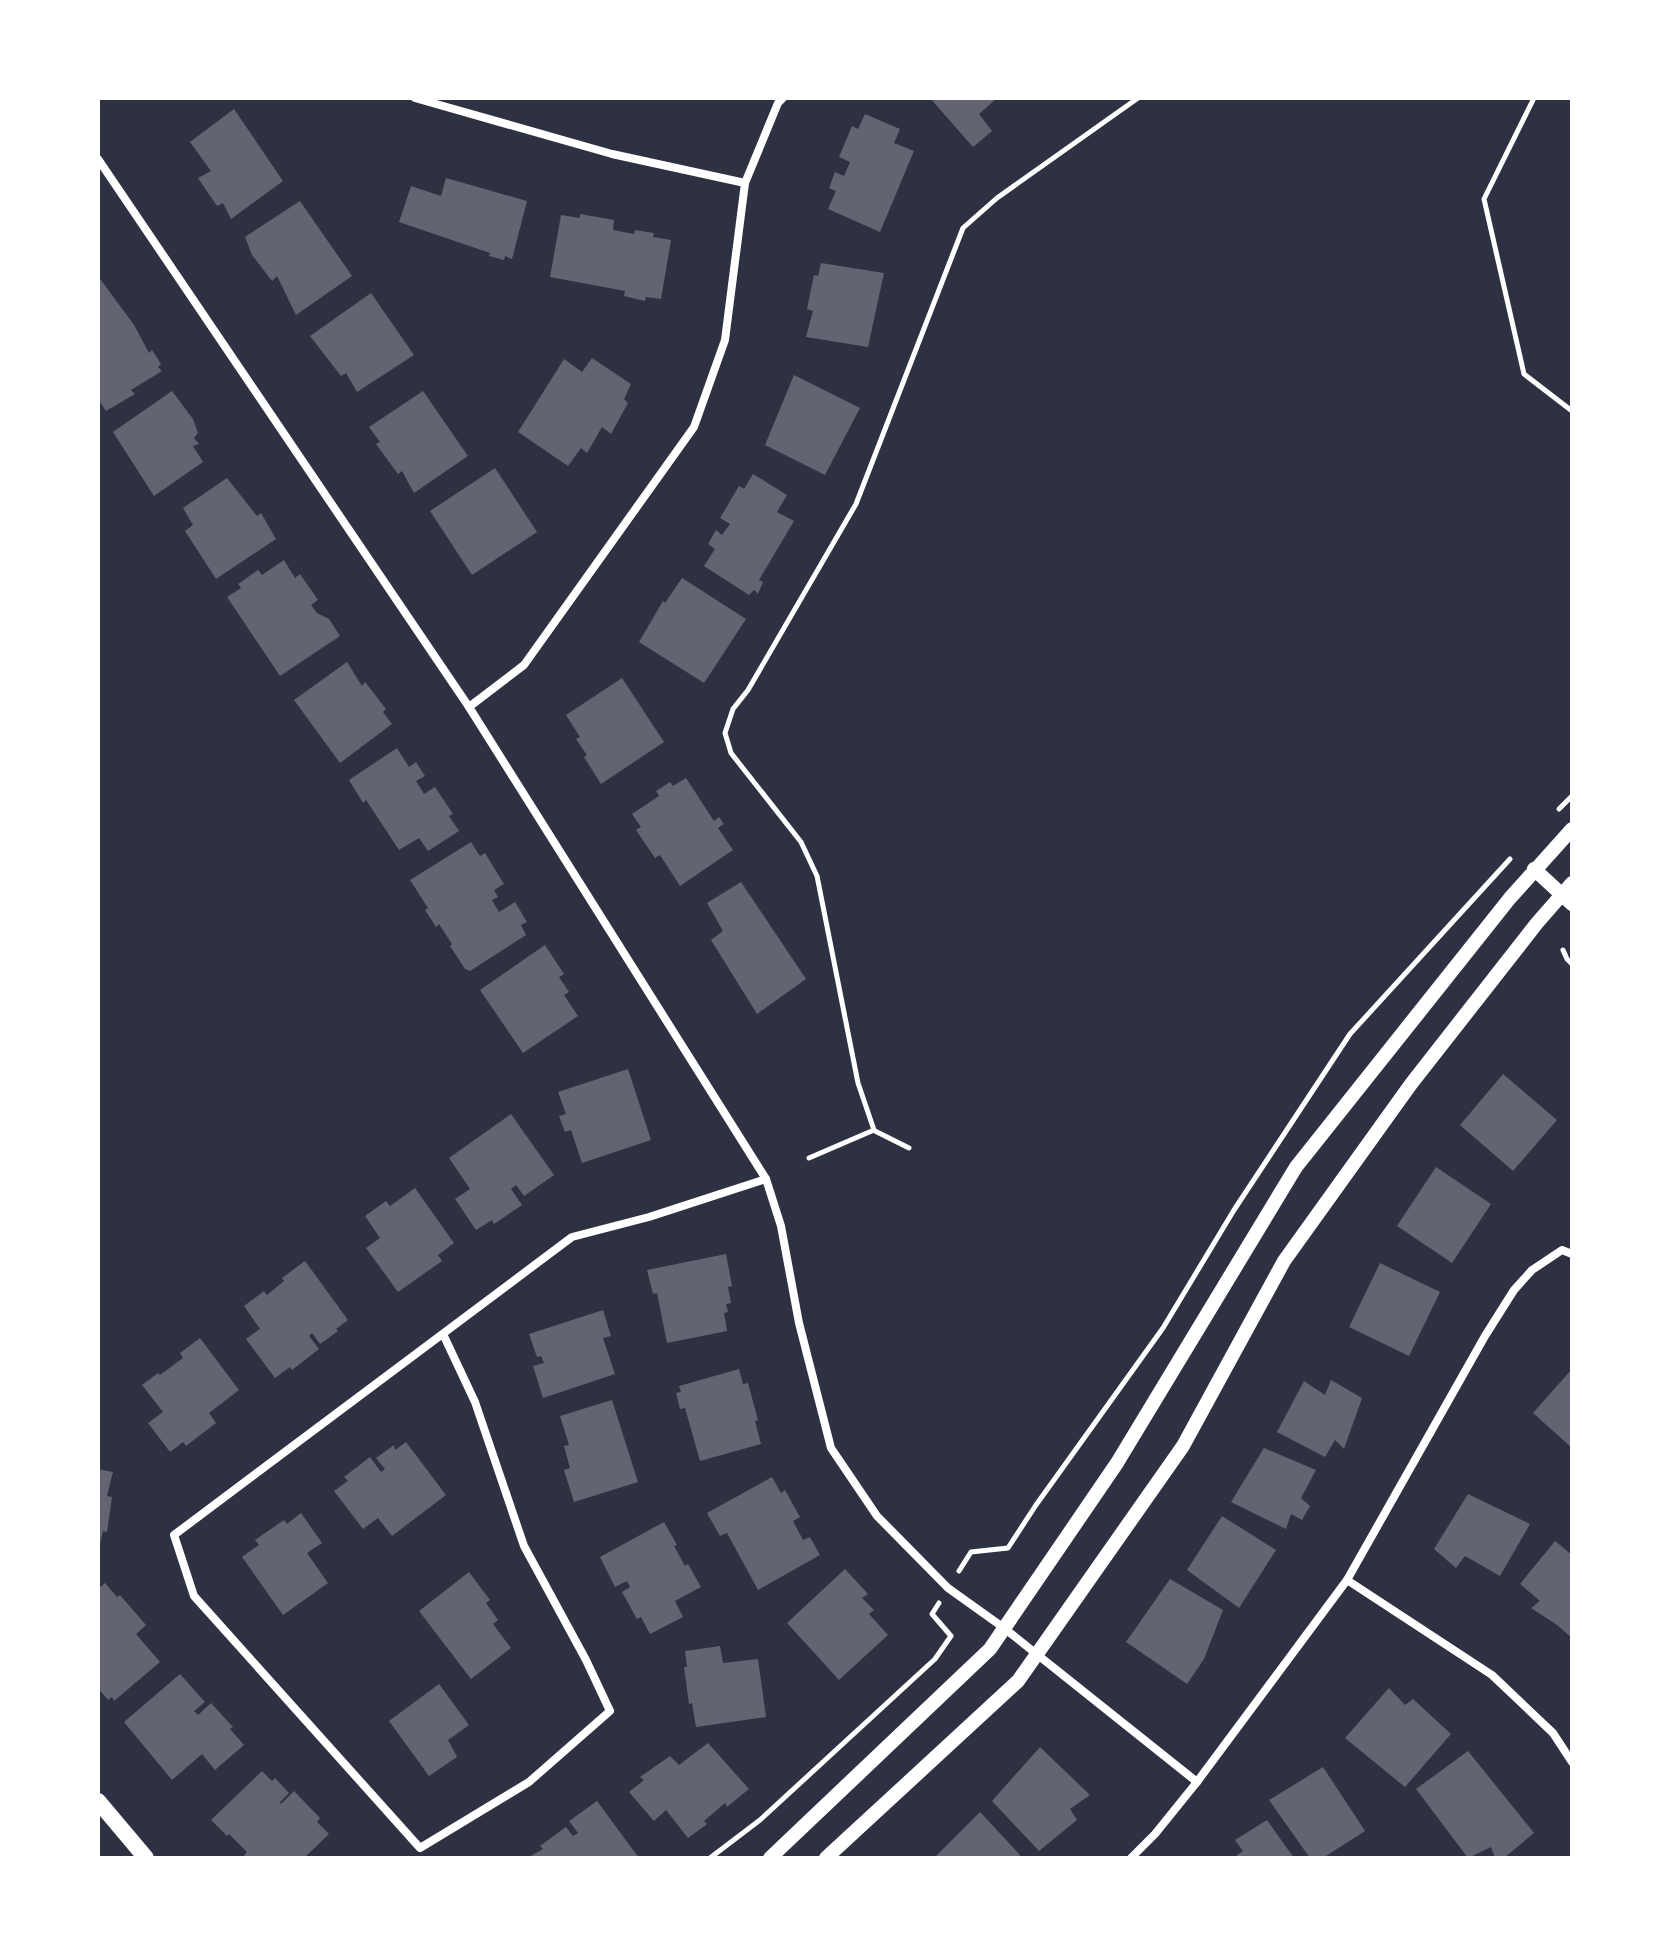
<svg xmlns="http://www.w3.org/2000/svg" width="1670" height="1956" viewBox="0 0 1670 1956" font-family="'Titillium Web',sans-serif">
  <style>
    .building { fill: #626471 }
    .lines { fill: none; stroke-linecap: round; stroke-linejoin: round }
    .path { stroke: #fff; stroke-width: 5 }
    .minor { stroke: #fff; stroke-width: 8 }
    .tertiary { stroke: #fff; stroke-width: 14 }
    .secondary { stroke: #fff; stroke-width: 16 }
  </style>
  <rect width="100%" height="100%" fill="#2d3142"/>
  <g class="building">
    <path d="M930,98H997L979,114L992,131L973,147Z"/>
    <path d="M234,109L283,181L231,219L223,203L217,206L198,178L211,171L190,142Z"/>
    <path d="M865,114L900,129L894,143L914,151L880,232L828,209L836,191L829,188L835,172L844,176L850,162L839,157L852,126L858,129Z"/>
    <path d="M446,178L527,201L512,259L505,256L504,260L489,256L490,253L399,222L411,186L441,196Z"/>
    <path d="M300,201L352,276L296,315L277,276L272,281L252,255L245,237Z"/>
    <path d="M580,214L614,220L613,230L634,234L635,230L654,233L653,237L671,240L661,299L646,297L645,301L624,296L625,291L550,277L561,215L580,218Z"/>
    <path d="M821,263L884,273L868,347L806,337L813,311L807,309L814,275L818,276Z"/>
    <path d="M98,276L134,325L149,353L152,350L161,364L158,367L162,371L131,390L135,394L106,411L98,399Z"/>
    <path d="M371,293L414,355L357,392L346,373L341,376L310,336Z"/>
    <path d="M592,358L631,384L624,399L628,403L611,434L602,427L587,453L581,448L568,466L518,432L564,359L582,372Z"/>
    <path d="M794,375L860,408L825,475L765,445Z"/>
    <path d="M172,391L193,419L198,433L194,438L199,444L193,446L203,462L154,496L113,432Z"/>
    <path d="M423,391L468,456L414,493L402,471L398,474L376,444L380,442L369,427Z"/>
    <path d="M495,468L537,532L472,575L430,511Z"/>
    <path d="M753,474L787,495L777,512L794,521L759,580L763,582L758,594L754,590L749,595L704,566L715,549L708,544L716,530L722,535L730,524L720,518L739,486L744,489Z"/>
    <path d="M227,478L257,516L261,513L276,539L216,579L185,531L193,525L183,508Z"/>
    <path d="M284,560L295,578L300,574L318,600L311,605L317,613L329,619L340,636L280,676L227,597L241,588L238,584L258,570L262,575Z"/>
    <path d="M682,578L746,619L704,683L639,642L663,601L665,603Z"/>
    <path d="M347,662L362,686L365,682L386,709L383,712L392,724L340,763L294,700Z"/>
    <path d="M622,678L664,742L601,784L584,757L587,755L576,739L580,737L566,715Z"/>
    <path d="M397,748L409,767L416,762L425,776L416,781L424,794L435,787L453,814L449,816L459,831L428,851L419,838L399,850L366,800L363,803L349,780Z"/>
    <path d="M686,778L714,821L719,817L724,824L718,828L733,850L680,886L660,855L655,858L636,830L641,827L632,814L659,796L656,791L670,782L673,786Z"/>
    <path d="M471,842L480,856L485,853L504,884L494,890L498,897L492,900L499,912L515,902L527,922L521,925L526,935L470,971L465,969L450,946L452,944L439,924L436,927L425,910L428,908L410,880Z"/>
    <path d="M741,882L806,979L757,1014L711,940L723,931L707,903Z"/>
    <path d="M545,945L564,974L559,977L569,992L564,995L578,1016L523,1053L480,990Z"/>
    <path d="M628,1069L651,1140L582,1163L571,1130L565,1132L559,1116L566,1114L558,1092Z"/>
    <path d="M1503,1074L1557,1120L1513,1171L1460,1125Z"/>
    <path d="M511,1114L554,1175L524,1196L516,1185L511,1189L522,1205L494,1224L492,1220L476,1230L455,1199L470,1189L449,1158Z"/>
    <path d="M1436,1167L1491,1204L1452,1263L1397,1226Z"/>
    <path d="M415,1188L454,1243L438,1255L442,1261L398,1292L366,1248L380,1238L365,1216L386,1201L390,1206Z"/>
    <path d="M726,1254L732,1286L728,1287L731,1303L726,1304L728,1312L724,1313L727,1331L667,1343L657,1293L653,1294L647,1270Z"/>
    <path d="M305,1261L348,1320L336,1329L338,1331L320,1344L312,1333L309,1336L319,1349L292,1370L290,1367L275,1378L246,1339L260,1329L244,1306L264,1291L267,1295L284,1281L282,1278Z"/>
    <path d="M1380,1263L1440,1292L1409,1356L1349,1327Z"/>
    <path d="M603,1310L611,1336L603,1338L615,1374L543,1398L533,1366L544,1363L541,1356L537,1357L529,1334Z"/>
    <path d="M200,1338L239,1390L209,1413L216,1423L186,1446L183,1442L170,1452L148,1423L163,1412L142,1385L158,1373L160,1375L183,1358L180,1353Z"/>
    <path d="M739,1369L743,1384L748,1383L758,1420L755,1421L761,1444L700,1461L685,1408L680,1409L676,1393L681,1392L679,1386Z"/>
    <path d="M1572,1369V1448L1533,1413Z"/>
    <path d="M1331,1380L1362,1398L1344,1449L1335,1440L1325,1457L1277,1432L1304,1381L1325,1395Z"/>
    <path d="M612,1400L638,1482L574,1502L564,1470L570,1468L564,1446L569,1445L560,1416Z"/>
    <path d="M406,1442L446,1495L392,1536L378,1518L363,1529L334,1491L348,1481L344,1477L370,1457L381,1472L385,1469L376,1458L394,1445L395,1450Z"/>
    <path d="M1264,1448L1316,1470L1301,1498L1310,1506L1302,1520L1291,1514L1286,1529L1231,1502Z"/>
    <path d="M98,1469L113,1472L107,1496L112,1497L107,1532L103,1531L99,1549H98Z"/>
    <path d="M772,1477L781,1493L785,1490L800,1517L793,1521L803,1540L810,1537L820,1555L758,1590L727,1533L720,1536L707,1513Z"/>
    <path d="M1468,1494L1530,1524L1500,1576L1465,1556L1456,1568L1434,1549Z"/>
    <path d="M301,1513L322,1543L307,1553L328,1583L283,1615L242,1557L259,1545L255,1540L284,1520L287,1524Z"/>
    <path d="M1222,1516L1276,1550L1239,1608L1187,1570Z"/>
    <path d="M664,1522L677,1545L674,1546L685,1566L688,1564L701,1587L675,1601L683,1617L650,1634L641,1617L637,1619L622,1592L630,1587L627,1581L615,1587L600,1557Z"/>
    <path d="M1555,1541L1572,1555V1638L1557,1625L1531,1608L1540,1601L1520,1584Z"/>
    <path d="M845,1569L868,1594L862,1598L874,1610L869,1614L888,1635L839,1680L787,1623Z"/>
    <path d="M469,1572L490,1600L486,1603L498,1620L493,1624L511,1648L471,1679L419,1611Z"/>
    <path d="M1170,1579L1223,1610L1204,1659L1187,1684L1126,1642Z"/>
    <path d="M105,1583L117,1597L120,1595L146,1625L136,1634L160,1662L114,1701L112,1697L108,1700L98,1688V1589Z"/>
    <path d="M720,1646L723,1663L758,1659L766,1717L696,1727L692,1703L689,1704L684,1667H687L685,1651Z"/>
    <path d="M180,1674L205,1702L194,1711L198,1715L211,1703L233,1727L230,1729L244,1745L215,1770L202,1754L172,1780L124,1722Z"/>
    <path d="M439,1684L469,1725L448,1740L457,1757L429,1776L389,1721Z"/>
    <path d="M1389,1688L1405,1705L1413,1699L1451,1734L1405,1787L1345,1738Z"/>
    <path d="M708,1743L749,1789L727,1807L725,1803L704,1821L707,1824L688,1838L666,1810L654,1821L629,1792L644,1780L640,1777L670,1756L679,1765Z"/>
    <path d="M1040,1747L1090,1795L1070,1809L1077,1820L1039,1851L992,1801Z"/>
    <path d="M1468,1751L1534,1833L1504,1858H1495L1491,1847L1468,1858L1416,1789Z"/>
    <path d="M1323,1767L1365,1831L1323,1858H1310L1269,1800Z"/>
    <path d="M262,1771L272,1781L275,1778L289,1793L280,1802L281,1804L294,1791L320,1818L317,1822L329,1834L304,1858H283L280,1855L277,1858H247L244,1855L247,1852L229,1834L227,1836L211,1820Z"/>
    <path d="M597,1801L639,1858H527L543,1849L540,1846L566,1827L573,1836L578,1833L569,1821Z"/>
    <path d="M980,1812L1020,1855L1017,1858H934Z"/>
    <path d="M1267,1820L1294,1858H1233L1243,1851L1235,1840Z"/>
  </g>
  <g class="lines">
    <g class="path">
      <path d="M1534,98L1484,199L1524,374L1572,411"/>
      <path d="M1559,809L1572,796"/>
      <path d="M1563,950L1567,959L1572,964"/>
      <path d="M875,1131L909,1148"/>
      <path d="M809,1158L874,1130L858,1083L817,876L801,842L731,753L725,733L733,709L748,690L856,504L963,228L997,198L1138,98"/>
      <path d="M959,1571L971,1552L1008,1548L1036,1505L1163,1328L1234,1210L1350,1034L1510,859"/>
      <path d="M710,1858L760,1820L935,1659L951,1636L932,1614L939,1603"/>
    </g>
    <g class="minor">
      <path d="M415,98L612,154L745,183"/>
      <path d="M98,159L469,707L766,1179L781,1226L799,1323L831,1448L877,1516L948,1588L1004,1628L1197,1782"/>
      <path d="M469,707L524,665L694,427L725,340L745,183L778,103L783,98"/>
      <path d="M443,1334L475,1402L524,1546L586,1660L610,1711L529,1782L420,1848L194,1596L174,1535L572,1237L649,1217L766,1179"/>
      <path d="M1347,1580L1492,1675L1553,1733L1572,1762"/>
      <path d="M1131,1858L1155,1834L1197,1782L1347,1580L1485,1336L1514,1290L1532,1270L1562,1250L1572,1254"/>
    </g>
    <g class="tertiary">
      <path d="M1534,869L1572,904"/>
      <path d="M770,1858L990,1649L1117,1463L1296,1167L1510,898L1572,829"/>
      <path d="M826,1858L1018,1681L1183,1446L1284,1261L1411,1084L1537,923L1572,883"/>
    </g>
    <path class="secondary" d="M98,1801L146,1858"/>
  </g>
  <rect width="1670" height="1956" fill="none" stroke="#ffffff" stroke-width="200"/>
</svg>
